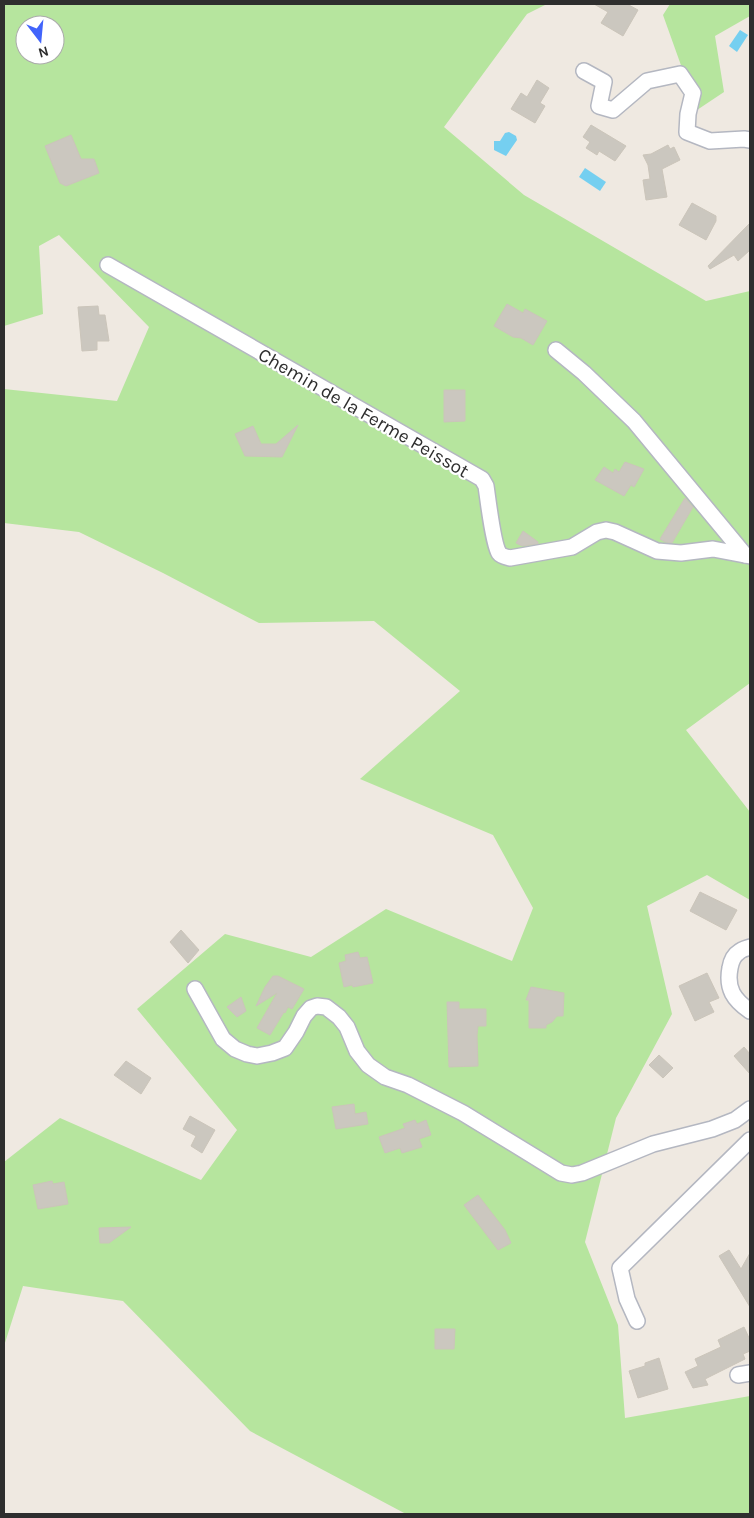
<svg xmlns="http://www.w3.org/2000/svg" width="754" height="1518" viewBox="0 0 754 1518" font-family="Karla,sans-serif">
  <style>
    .green { fill: #b6e59e; fill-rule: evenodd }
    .water { fill: #75cff0 }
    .building { fill: #cbc7bf; stroke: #cbc5ba }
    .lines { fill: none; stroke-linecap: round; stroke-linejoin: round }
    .minor-casing { stroke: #b4b7c1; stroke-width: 18 }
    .minor { stroke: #fff; stroke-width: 15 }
    .labels { text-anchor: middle; stroke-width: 4.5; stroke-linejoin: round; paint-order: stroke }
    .street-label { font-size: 19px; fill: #2e2e2e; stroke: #fff }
  </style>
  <rect width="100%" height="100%" fill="#efe9e1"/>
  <g class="green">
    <path d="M4,4H547L527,14L444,127L524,195L706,301L750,291V683L686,730L750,812V900L707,875L647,906L672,1014L616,1118L585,1242L618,1325L625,1418L750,1396V1514H406L250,1431L123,1301L23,1286L4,1346V1162L60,1118L201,1180L237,1130L137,1009L225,934L311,957L386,909L512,961L533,908L493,835L360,779L460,691L374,621L259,623L163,573L79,532L4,523V389L117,401L149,327L59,235L39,246L43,314L4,326ZM25,25H55V55H25Z"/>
    <path d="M670,4H750V16L715,36L724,92L697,110L663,15Z"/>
  </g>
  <g class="water">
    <path d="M740,30L748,35L737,52L729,46Z"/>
    <path d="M509,132L516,136L517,140L506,156L494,150V141H500L505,133Z"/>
    <path d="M585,168L606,182L600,191L579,177Z"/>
  </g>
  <g class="building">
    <path d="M594,4H627L638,10L623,36L601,23L608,12Z"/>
    <path d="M537,80L549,88L540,103L545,106L535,123L511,109L521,93L527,97Z"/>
    <path d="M591,125L626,146L615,161L599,151L597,155L586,148L590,142L583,137Z"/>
    <path d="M71,135L81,159H94L99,173L66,186L60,183L45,146Z"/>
    <path d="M668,145L670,149L674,147L680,160L662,169L667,197L646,200L643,180L650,179L648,165L643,155L651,154Z"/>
    <path d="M692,203L716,216V221L706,240L679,225Z"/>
    <path d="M750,223V250L738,261L734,255L710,269L708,266Z"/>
    <path d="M507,304L523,313L525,309L547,321L533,345L521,338L513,337L494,326Z"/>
    <path d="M98,306L99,315H105L109,341H97V350L82,351L78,307Z"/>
    <path d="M444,390H465V421L444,422Z"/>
    <path d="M298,425L282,457L245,456L235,434L253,426L261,444H276Z"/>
    <path d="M625,462L644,469L634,487L631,485L624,496L595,480L604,467L613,473L615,469L619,472Z"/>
    <path d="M685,498L693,507L672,543L665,542L660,539Z"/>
    <path d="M523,531L538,542V544L522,546L516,543Z"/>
    <path d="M700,892L737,910L726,930L690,911Z"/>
    <path d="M181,930L199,950L188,963L170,942Z"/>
    <path d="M358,952L360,958L367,957L373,983L353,987L352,985L344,987L339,963L346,961L345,955Z"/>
    <path d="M707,973L719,998L709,1002L714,1012L695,1021L679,986Z"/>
    <path d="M273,976H278L304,989L292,1009L288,1007L285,1013L284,1012L270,1035L257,1028L277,993L256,1006L265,987Z"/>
    <path d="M531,987L564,993L563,1016H557L552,1022L546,1025V1028H529V1000H526Z"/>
    <path d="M241,997L246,1011L237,1017L227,1007Z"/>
    <path d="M447,1002H459V1009H486V1026H478L477,1035L478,1066L449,1067Z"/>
    <path d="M744,1047L750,1054V1074L734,1056Z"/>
    <path d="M659,1055L673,1068L663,1078L649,1065Z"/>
    <path d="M126,1061L151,1078L141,1094L114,1075Z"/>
    <path d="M354,1104L355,1114L366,1112L368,1124L336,1129L332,1107Z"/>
    <path d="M190,1116L215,1130L202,1153L191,1146L196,1136L183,1129Z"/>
    <path d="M415,1120L417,1124L426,1120L431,1135L419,1139L422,1147L402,1153L400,1148L385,1153L379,1137L405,1128L403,1124Z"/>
    <path d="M52,1181L53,1184L64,1182L68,1204L38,1209L33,1185Z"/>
    <path d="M478,1195L505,1230L511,1243L498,1250L464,1205Z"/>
    <path d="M131,1227L109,1243H100L99,1228Z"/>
    <path d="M729,1250L741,1269L750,1253V1307L719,1256Z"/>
    <path d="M744,1327L750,1340V1351L743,1354L745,1359L705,1379L708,1385L693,1388L685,1372L698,1366L695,1359L721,1347L718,1340Z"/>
    <path d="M435,1329H455L454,1349H435Z"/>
    <path d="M659,1358L668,1389L638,1398L629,1371L645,1366V1363Z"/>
  </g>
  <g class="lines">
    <defs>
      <g id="minor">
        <path d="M584,71L604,82L599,106L613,110L647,81L680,74L693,93L688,114L687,132L710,141L744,139L750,140"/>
        <path d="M108,265L482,479L486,486C488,499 493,544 499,553C501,556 506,557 510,558L572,547L597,532L606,530L615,532L657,551L681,553L713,549L750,556"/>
        <path d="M556,350L584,373L634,421L745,555"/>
        <path d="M750,947C747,948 742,949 739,952C734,955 731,962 730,968C726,989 734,1000 750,1011"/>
        <path d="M195,989L223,1039L235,1049L247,1054L257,1056L272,1053L285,1048L296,1032L304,1016L311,1008L317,1006L326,1007L339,1017L347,1027L357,1051L368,1065L385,1077L408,1085L463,1113L561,1173L572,1175L582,1173L653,1144L712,1129L735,1120L750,1109"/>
        <path d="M637,1321L627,1299L620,1268L750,1140"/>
        <path d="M738,1375L750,1373"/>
      </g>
    </defs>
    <use href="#minor" class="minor-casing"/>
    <use href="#minor" class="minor"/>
  </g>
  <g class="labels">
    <g class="street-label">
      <text transform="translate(364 412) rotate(30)" y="7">Chemin de la Ferme Peissot</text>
    </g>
  </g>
  <rect width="754" height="1518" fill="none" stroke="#2e2e2e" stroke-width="10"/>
  <g transform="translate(40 40) rotate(164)"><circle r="24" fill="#ffffff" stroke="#ababab"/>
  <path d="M0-4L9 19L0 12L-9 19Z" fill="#4264fb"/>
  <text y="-8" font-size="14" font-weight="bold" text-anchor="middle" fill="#2e2e2e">N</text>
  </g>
</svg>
